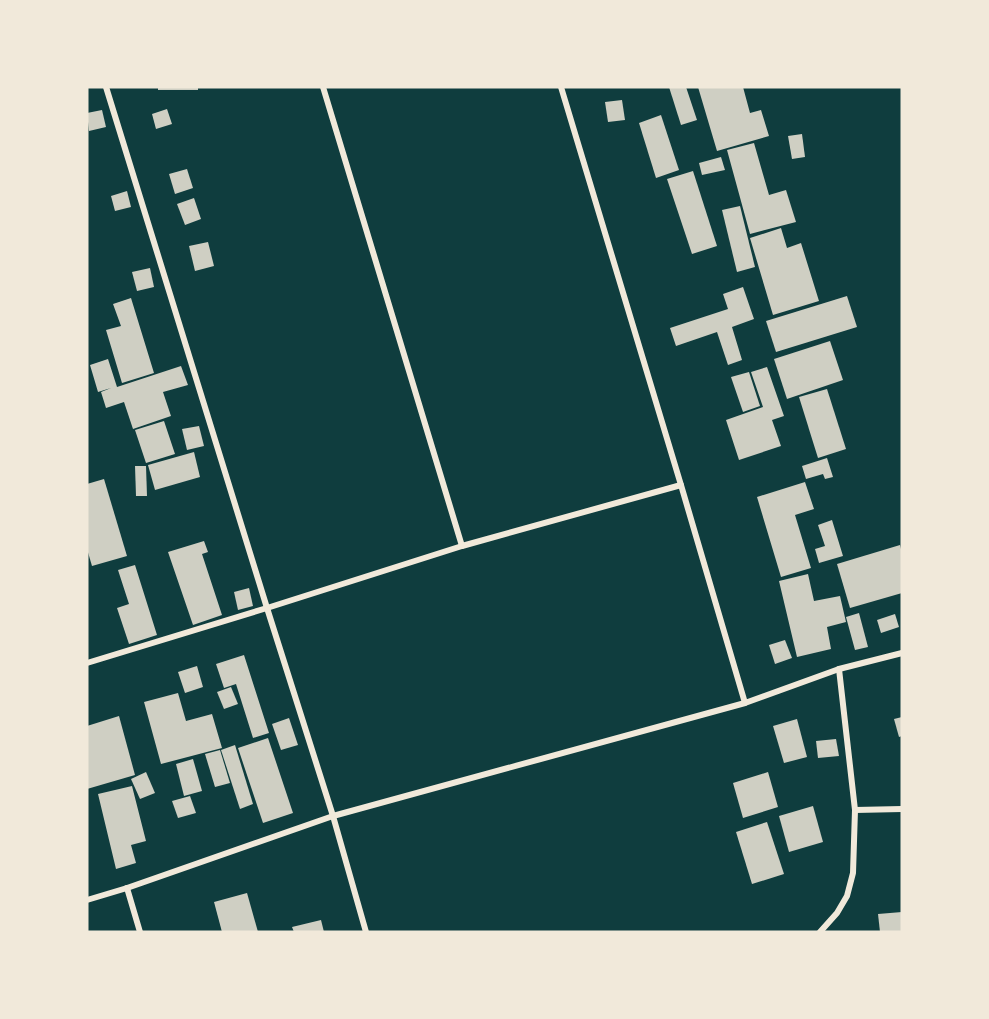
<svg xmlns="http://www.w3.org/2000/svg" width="989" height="1019" viewBox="0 0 989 1019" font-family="Commissioner,sans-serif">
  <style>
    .building { fill: #cfcfc3 }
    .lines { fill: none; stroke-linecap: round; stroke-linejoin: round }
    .minor { stroke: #f1e9da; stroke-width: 6 }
  </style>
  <rect width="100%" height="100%" fill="#0f3d3e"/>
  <g class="building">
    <rect x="158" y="87" width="40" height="3"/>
    <path d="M669,87H686L697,120L681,125Z"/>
    <path d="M698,87H743L750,113L761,110L769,136L717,151Z"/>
    <path d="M622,100L625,120L608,122L605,102Z"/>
    <path d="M167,109L172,124L156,129L152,114Z"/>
    <path d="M102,110L106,127L89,131L87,113Z"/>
    <path d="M661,115L679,170L656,178L639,123Z"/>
    <path d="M802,134L805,157L792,159L788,136Z"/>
    <path d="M754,143L769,195L786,190L796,222L750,234L727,150Z"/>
    <path d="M721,157L725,170L702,175L699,163Z"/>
    <path d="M187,169L193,188L175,194L169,174Z"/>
    <path d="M693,171L717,246L692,254L667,179Z"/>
    <path d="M127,191L131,207L115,211L111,196Z"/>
    <path d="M194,198L201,219L185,225L177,204Z"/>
    <path d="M740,206L755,267L737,272L722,210Z"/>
    <path d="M781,228L787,248L801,243L819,301L773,315L750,238Z"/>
    <path d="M208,242L214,266L195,271L189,246Z"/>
    <path d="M150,268L154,287L137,291L132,272Z"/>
    <path d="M743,287L754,319L732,327L742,360L728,365L717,332L676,346L670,328L728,309L723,294Z"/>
    <path d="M847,296L857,327L776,352L766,321Z"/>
    <path d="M131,298L154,373L122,383L106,330L121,326L113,304Z"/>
    <path d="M830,341L843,380L787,399L774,359Z"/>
    <path d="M108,359L117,387L181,366L188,385L163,392L171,416L133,429L124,402L106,408L101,392L111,388L98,392L90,365Z"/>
    <path d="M767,367L784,416L772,420L781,446L739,460L726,420L763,407L751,372Z"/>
    <path d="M749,372L760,406L743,412L731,377Z"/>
    <path d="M827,389L846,449L818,458L799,397Z"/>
    <path d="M164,421L175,454L146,463L135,430Z"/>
    <path d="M199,426L204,446L187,450L182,429Z"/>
    <path d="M194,452L200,477L155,490L148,465Z"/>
    <path d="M827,458L833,477L825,479L823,474L806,479L802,466Z"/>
    <path d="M135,466H146L147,496H136Z"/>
    <path d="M104,479L127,556L92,566L87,549V484Z"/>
    <path d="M805,482L814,509L795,515L811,568L781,577L757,497Z"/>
    <path d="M832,520L843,556L819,563L815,549L825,546L818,525Z"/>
    <path d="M204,541L208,552L202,554L222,615L193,625L168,552Z"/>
    <path d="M900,545L902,553V593L850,608L837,564Z"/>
    <path d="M135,565L157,635L129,644L117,608L129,604L118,570Z"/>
    <path d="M808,574L814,601L840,596L846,622L827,627L831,649L797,657L779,581Z"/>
    <path d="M249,588L253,606L238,610L234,592Z"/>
    <path d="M859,613L868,647L855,650L846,617Z"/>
    <path d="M895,614L899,627L881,633L877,620Z"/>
    <path d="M785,640L792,658L775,664L769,645Z"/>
    <path d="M244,655L269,733L253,738L236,684L224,688L216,664Z"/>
    <path d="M197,666L203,687L185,693L178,672Z"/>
    <path d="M231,687L238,704L224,709L217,692Z"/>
    <path d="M178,693L186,721L212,714L222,748L161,764L144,702Z"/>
    <path d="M119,716L135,775L87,789V726Z"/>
    <path d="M902,717V736L899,737L894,719Z"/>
    <path d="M289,718L298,745L281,750L272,724Z"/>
    <path d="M797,719L807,757L784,763L773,726Z"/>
    <path d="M268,738L293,813L263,823L238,748Z"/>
    <path d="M836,739L839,756L818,758L816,741Z"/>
    <path d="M235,745L253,804L240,809L221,750Z"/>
    <path d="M220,750L230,783L215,787L205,754Z"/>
    <path d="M193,759L202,791L184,796L176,764Z"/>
    <path d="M146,772L155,793L140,799L131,779Z"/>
    <path d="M768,772L778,807L743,818L733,783Z"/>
    <path d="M132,786L146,841L131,845L136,863L116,869L98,794Z"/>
    <path d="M190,796L196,813L178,818L172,801Z"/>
    <path d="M813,806L823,842L789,852L779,816Z"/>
    <path d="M767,822L784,874L752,884L736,832Z"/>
    <path d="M247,893L258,932H222L214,902Z"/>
    <path d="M902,912V932H880L878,914Z"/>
    <path d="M321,920L324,932H294L292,927Z"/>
  </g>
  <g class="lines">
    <g class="minor">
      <path d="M106,87L267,608L333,816L366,932"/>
      <path d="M323,87L462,546"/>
      <path d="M561,87L681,485L745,703"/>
      <path d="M87,663L267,608L462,546L681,485"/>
      <path d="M855,810L902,809"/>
      <path d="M127,888L140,932"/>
      <path d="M87,900L127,888L333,816L745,703L839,669L902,653"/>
      <path d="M820,932L837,913L847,896L853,873L855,810L839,669"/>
    </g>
  </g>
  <rect width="989" height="1019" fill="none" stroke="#f1e9da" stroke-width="177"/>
</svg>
